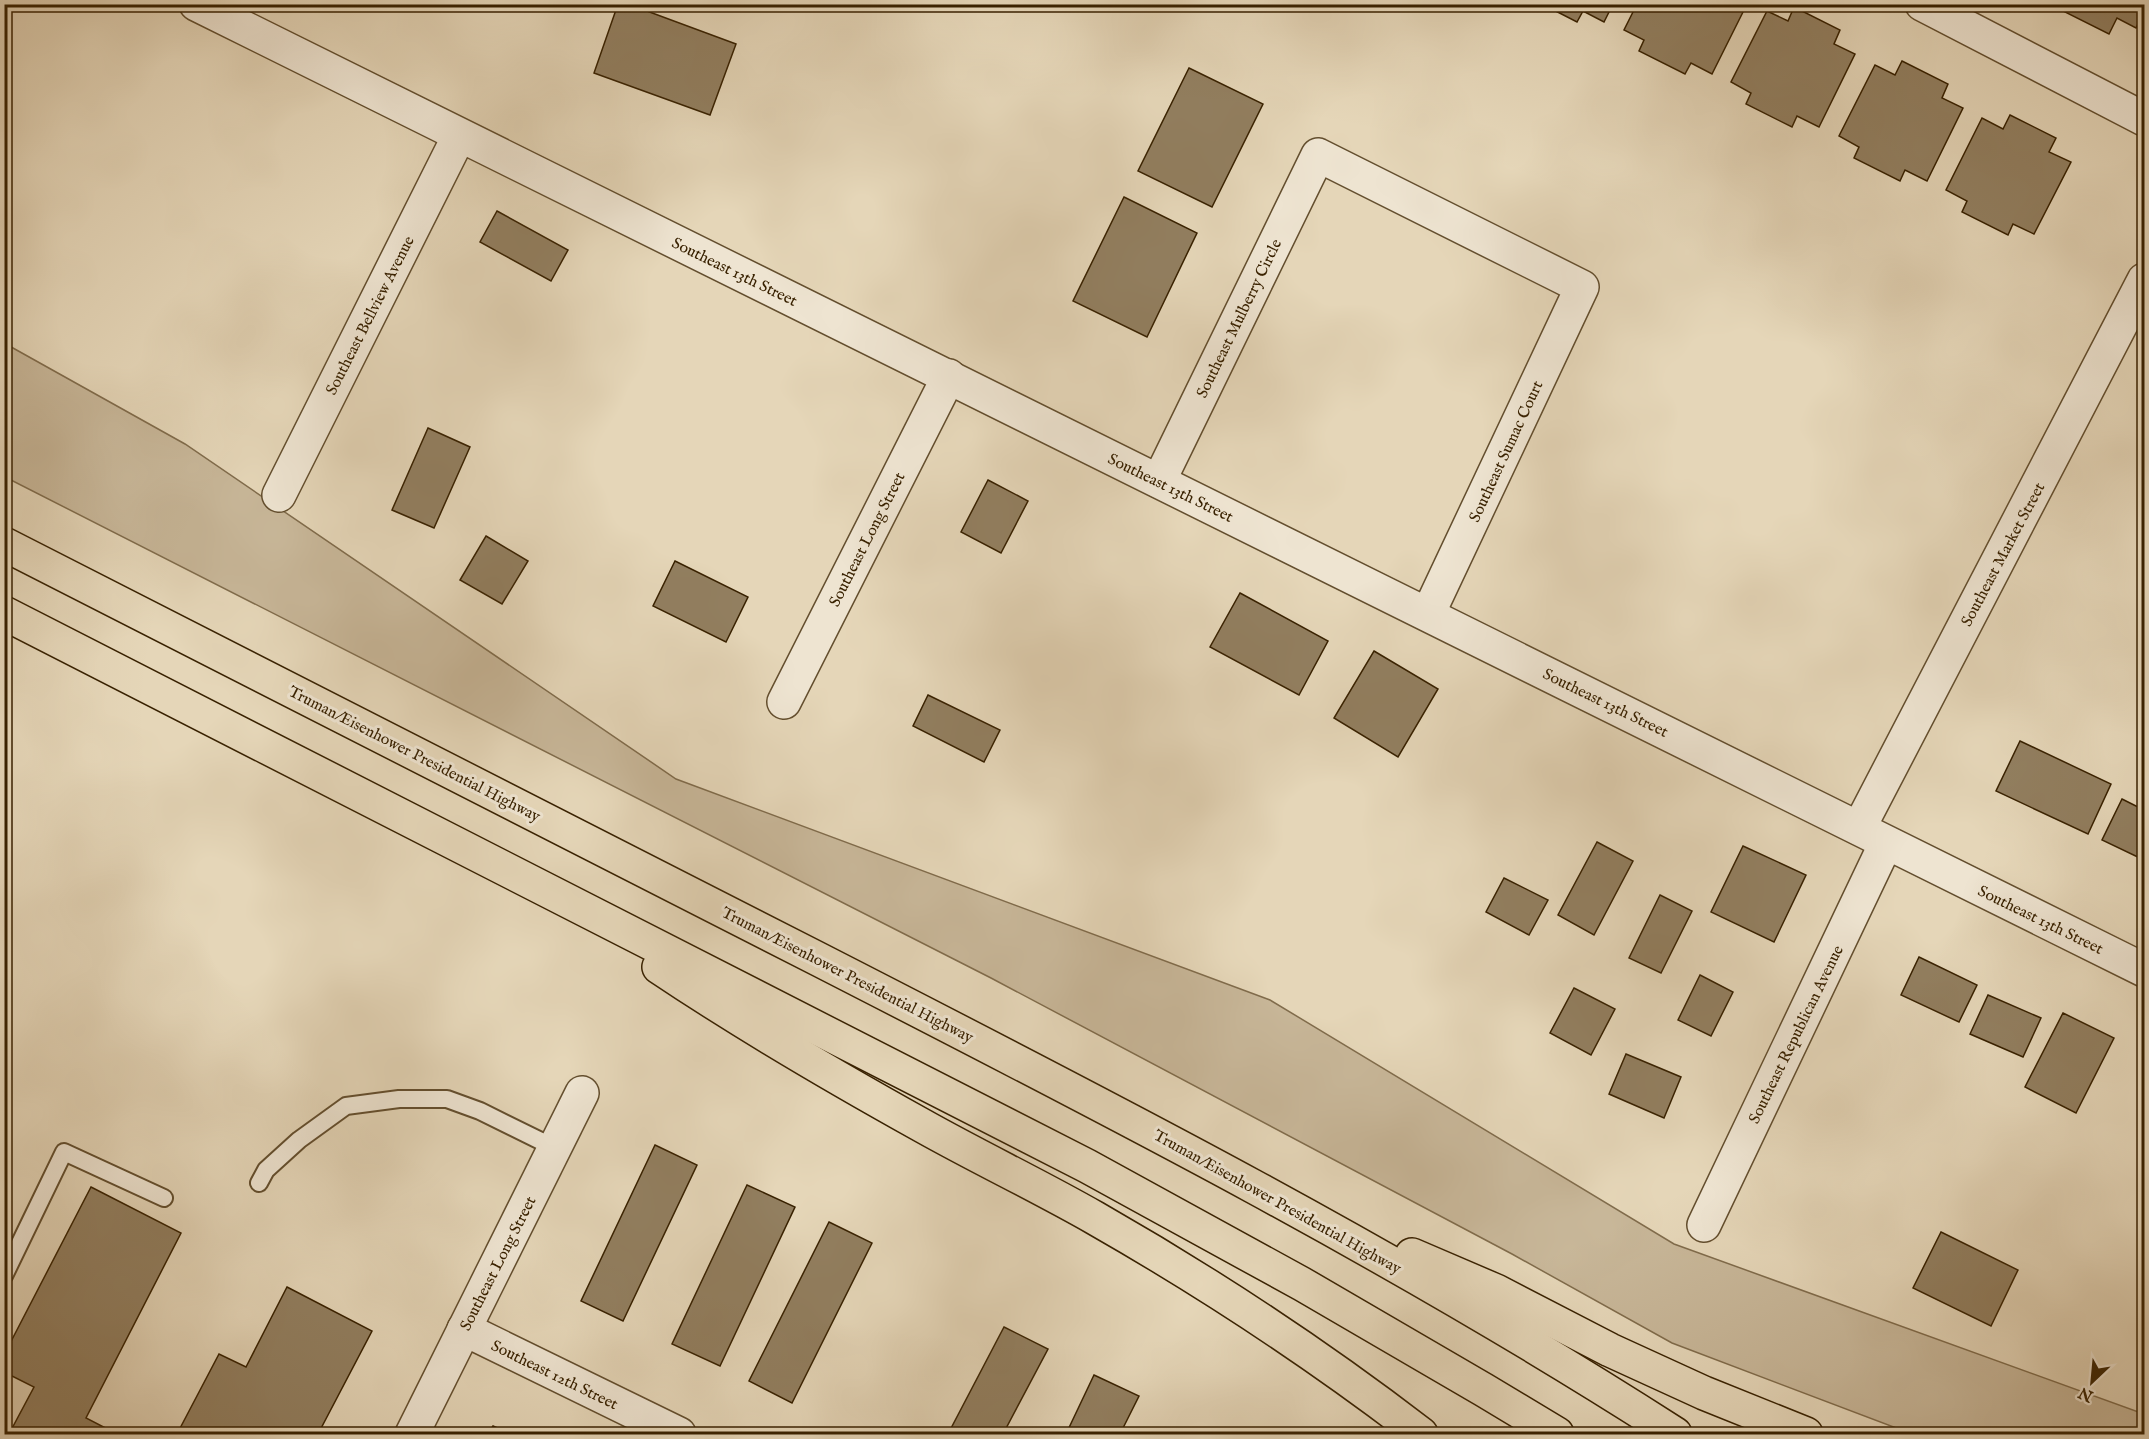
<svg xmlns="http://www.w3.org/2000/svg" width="2149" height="1439" viewBox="0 0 2149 1439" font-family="'IM FELL English',serif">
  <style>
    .green { fill: #c8b799; stroke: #806c4c; stroke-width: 1.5 }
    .building { fill: #927f60; stroke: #382100; stroke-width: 1.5 }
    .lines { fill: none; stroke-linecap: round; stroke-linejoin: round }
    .lane-casing { stroke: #634e2e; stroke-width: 20 }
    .street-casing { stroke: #634e2e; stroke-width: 36 }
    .highway-casing { stroke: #382100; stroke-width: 36 }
    .lane { stroke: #eee4d1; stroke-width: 16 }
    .street { stroke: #eee4d1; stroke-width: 33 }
    .highway { stroke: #e5d6b8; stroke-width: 33 }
    .labels { text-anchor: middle; stroke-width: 6; stroke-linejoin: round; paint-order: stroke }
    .street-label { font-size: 16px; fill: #382100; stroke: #eee4d1 }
  </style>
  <rect width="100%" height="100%" fill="#e5d6b8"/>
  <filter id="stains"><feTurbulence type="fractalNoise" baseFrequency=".00333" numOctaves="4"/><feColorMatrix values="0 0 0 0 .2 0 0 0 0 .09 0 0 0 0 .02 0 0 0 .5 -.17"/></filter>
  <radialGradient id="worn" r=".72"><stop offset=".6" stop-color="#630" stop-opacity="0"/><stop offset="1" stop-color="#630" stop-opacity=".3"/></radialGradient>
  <path class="green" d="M4,343L185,444L676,779L1270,1000L1674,1244L2144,1414V1434H1912L1672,1343L1512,1254L991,978L5,477Z"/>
  <g class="building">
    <path d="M618,4H628L736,44L710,115L594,73Z"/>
    <path d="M1542,4H1613L1604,22L1583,11L1577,22Z"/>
    <path d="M1637,4H1747L1712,74L1691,63L1685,74L1639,51L1644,40L1624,30Z"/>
    <path d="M2064,4H2144V11L2136,28L2117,18L2109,34L2061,10Z"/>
    <path d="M1794,7L1840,30L1834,44L1855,54L1819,127L1797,116L1792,127L1746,104L1751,93L1731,82L1767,11L1788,21Z"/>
    <path d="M1902,61L1948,84L1942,98L1963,108L1927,181L1905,170L1900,181L1854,158L1859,147L1839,136L1875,65L1895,75Z"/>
    <path d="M1189,68L1263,104L1212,207L1138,171Z"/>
    <path d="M2010,115L2056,138L2049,152L2071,162L2034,234L2013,224L2008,235L1962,212L1967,201L1946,190L1982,118L2003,129Z"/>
    <path d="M1124,197L1197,233L1147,337L1073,301Z"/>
    <path d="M497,211L568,250L551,281L480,242Z"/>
    <path d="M428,428L470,447L434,528L392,510Z"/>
    <path d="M988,480L1028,501L1001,553L961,532Z"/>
    <path d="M486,536L528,561L502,604L460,580Z"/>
    <path d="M675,561L748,597L726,642L653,606Z"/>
    <path d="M1240,593L1328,641L1299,695L1210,647Z"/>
    <path d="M1374,651L1438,689L1398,757L1334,718Z"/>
    <path d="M928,695L1000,730L984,762L913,726Z"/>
    <path d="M2020,741L2111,784L2088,834L1996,791Z"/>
    <path d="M2122,799L2144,810V860L2102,840Z"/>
    <path d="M1597,842L1633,861L1594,935L1558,915Z"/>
    <path d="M1743,846L1806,875L1774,942L1711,912Z"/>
    <path d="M1504,878L1548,900L1529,935L1486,912Z"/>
    <path d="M1660,895L1692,911L1661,973L1629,958Z"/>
    <path d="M1919,957L1977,985L1959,1022L1901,995Z"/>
    <path d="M1700,975L1733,992L1711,1036L1678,1020Z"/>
    <path d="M1574,988L1615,1009L1591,1055L1550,1033Z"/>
    <path d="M1988,995L2041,1018L2023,1057L1970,1034Z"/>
    <path d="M2063,1013L2114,1038L2076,1113L2025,1087Z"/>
    <path d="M1626,1054L1681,1077L1664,1118L1609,1094Z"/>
    <path d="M655,1145L697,1165L623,1321L581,1301Z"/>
    <path d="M747,1185L795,1207L720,1366L672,1344Z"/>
    <path d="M91,1187L181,1233L86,1418L117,1434H9L34,1387L4,1372V1355Z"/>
    <path d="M829,1222L872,1243L792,1403L749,1381Z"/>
    <path d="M1941,1232L2018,1270L1991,1326L1913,1288Z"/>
    <path d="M287,1287L372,1331L318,1434H177L219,1354L246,1367Z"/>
    <path d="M1004,1327L1048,1349L1003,1434H948Z"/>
    <path d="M1094,1375L1139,1396L1120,1434H1066Z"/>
    <path d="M493,1426L511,1434H488Z"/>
  </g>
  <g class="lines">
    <defs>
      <g id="lane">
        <path d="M259,1183L266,1170L299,1140L346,1106L399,1099H447L480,1111L555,1148"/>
        <path d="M4,1276L64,1152L164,1198"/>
      </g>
      <g id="street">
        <path d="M196,4L2144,970"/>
        <path d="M1922,4L2144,119"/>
        <path d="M1159,481L1318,155L1582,287L1428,614"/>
        <path d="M279,495L459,136"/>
        <path d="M784,702L949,376"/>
        <path d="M1859,828L2144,280"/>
        <path d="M1704,1225L1886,843"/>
        <path d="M464,1329L679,1434"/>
        <path d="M412,1434L582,1093"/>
      </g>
      <g id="highway">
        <path d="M4,544C276,682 547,821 818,959C1109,1108 1400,1257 1675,1434"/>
        <path d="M4,613L1087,1166L1302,1284L1484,1390L1557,1434"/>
        <path d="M659,967C744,1024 833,1076 923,1126C980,1158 1039,1186 1095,1218C1209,1283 1318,1355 1421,1434"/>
        <path d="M1412,1255L1496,1291L1610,1350L1704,1393L1806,1434"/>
      </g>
    </defs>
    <use href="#lane" class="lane-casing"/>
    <use href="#street" class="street-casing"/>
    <use href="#highway" class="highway-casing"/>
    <use href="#lane" class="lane"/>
    <use href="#street" class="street"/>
    <use href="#highway" class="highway"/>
  </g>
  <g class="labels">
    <g class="street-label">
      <text transform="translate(735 271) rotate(26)" y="6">Southeast 13th Street</text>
      <text transform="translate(369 315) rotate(-63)" y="6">Southeast Bellview Avenue</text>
      <text transform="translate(1238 318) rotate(-64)" y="6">Southeast Mulberry Circle</text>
      <text transform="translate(1505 451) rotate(-65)" y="6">Southeast Sumac Court</text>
      <text transform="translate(1171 487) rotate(26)" y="6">Southeast 13th Street</text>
      <text transform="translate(866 539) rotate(-63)" y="6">Southeast Long Street</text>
      <text transform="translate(2002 554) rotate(-62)" y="6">Southeast Market Street</text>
      <text transform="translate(1606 702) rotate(26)" y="6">Southeast 13th Street</text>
      <text transform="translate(415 753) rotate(27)" y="6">Truman/Eisenhower Presidential Highway</text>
      <text transform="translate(2041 919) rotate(26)" y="6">Southeast 13th Street</text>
      <text transform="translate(848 974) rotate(27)" y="6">Truman/Eisenhower Presidential Highway</text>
      <text transform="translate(1795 1034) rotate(-64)" y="6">Southeast Republican Avenue</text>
      <text transform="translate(1278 1201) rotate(29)" y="6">Truman/Eisenhower Presidential Highway</text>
      <text transform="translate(497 1263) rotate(-63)" y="6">Southeast Long Street</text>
      <text transform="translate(555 1374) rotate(26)" y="6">Southeast 12th Street</text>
    </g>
  </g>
  <rect width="2149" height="1439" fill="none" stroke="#e5d6b8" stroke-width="24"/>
  <rect x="6" y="6" width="2137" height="1427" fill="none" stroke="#382100" stroke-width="3"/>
  <rect x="12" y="12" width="2125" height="1415" fill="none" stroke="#382100" stroke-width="1.5"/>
  <g transform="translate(2092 1382) rotate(206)" stroke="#eee4d1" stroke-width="4.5" paint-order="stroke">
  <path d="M0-4.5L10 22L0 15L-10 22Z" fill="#382100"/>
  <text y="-9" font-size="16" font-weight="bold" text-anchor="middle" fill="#382100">N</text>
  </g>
  <rect width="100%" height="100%" filter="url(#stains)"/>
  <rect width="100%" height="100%" fill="url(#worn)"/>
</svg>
